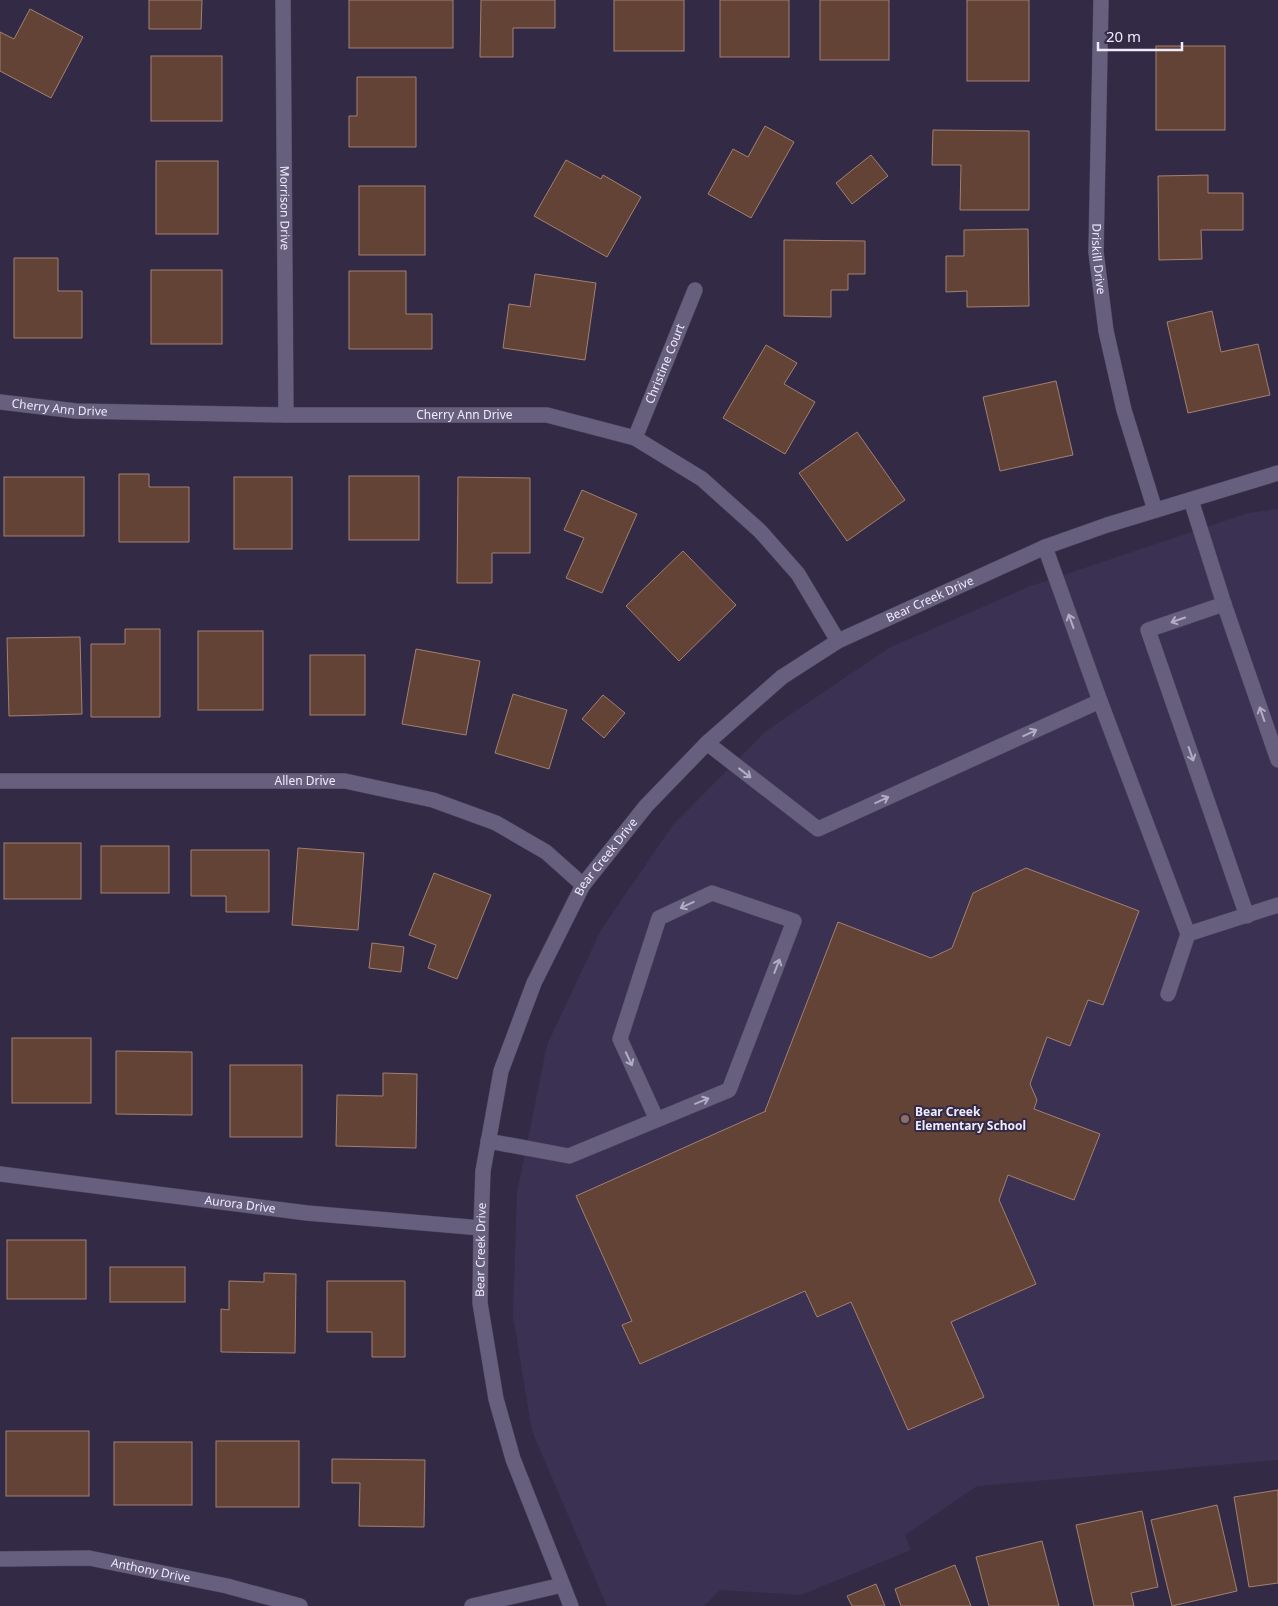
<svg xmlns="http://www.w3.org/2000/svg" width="1278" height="1606" viewBox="0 0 1278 1606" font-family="'Noto Sans',sans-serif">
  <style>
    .built { fill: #3b3153 }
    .building { fill: #624335; stroke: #a38070 }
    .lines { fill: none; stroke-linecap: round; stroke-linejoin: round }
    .minor-casing { stroke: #4e465d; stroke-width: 16 }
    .minor { stroke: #675f7e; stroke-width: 15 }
    .oneway { stroke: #b2acc4 }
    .education-dot { fill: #8d6e63; stroke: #332b46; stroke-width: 2 }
    .labels { text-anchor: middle; stroke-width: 4; stroke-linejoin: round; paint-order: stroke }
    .street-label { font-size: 12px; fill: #efebfd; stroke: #332b46 }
    .poi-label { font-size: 12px; font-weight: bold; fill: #efebfd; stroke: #332b46; text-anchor: start }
  </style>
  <rect width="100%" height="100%" fill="#332b46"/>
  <path class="built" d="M1278,509V1460L977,1486L905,1535L911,1550L801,1595L720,1590L704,1606H607L532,1431L513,1316L517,1193L547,1045L601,930L673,825L766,731L889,648L1028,587L1248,513Z"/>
  <g class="building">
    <path d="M149,0H202L201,29H149Z"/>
    <rect x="349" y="0" width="104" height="48"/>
    <path d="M481,0H555V28H513V57H480Z"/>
    <rect x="614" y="0" width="70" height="51"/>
    <rect x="720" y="0" width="69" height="57"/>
    <rect x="820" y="0" width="69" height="60"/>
    <rect x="967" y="0" width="62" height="81"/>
    <path d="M30,9L83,37L51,98L0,71V32L14,39Z"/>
    <rect x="1156" y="46" width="69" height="84"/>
    <rect x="151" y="56" width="71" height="65"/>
    <path d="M357,77H416V147H349V116H357Z"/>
    <path d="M765,126L794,142L751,218L708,194L733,149L748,157Z"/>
    <path d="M933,130L1029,131V210H960L961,165H932Z"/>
    <path d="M871,155L888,176L852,204L836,183Z"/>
    <path d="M566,160L601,179L603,175L641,197L607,257L534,216Z"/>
    <rect x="156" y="161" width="62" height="73"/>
    <path d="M1208,175V193H1243V230H1201L1202,259L1159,260L1158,176Z"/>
    <rect x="359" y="186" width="66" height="69"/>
    <path d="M1028,229L1029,306L967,307V291L946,292V256H964V230Z"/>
    <path d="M784,240L865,241V274H848V290H831V317L784,316Z"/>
    <path d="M14,258H58V291H82V338H14Z"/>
    <rect x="151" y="270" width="71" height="74"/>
    <path d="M349,271H406V314H432V349H349Z"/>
    <path d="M535,274L596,283L585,360L503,348L509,304L530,307Z"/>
    <path d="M1212,311L1221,352L1258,344L1270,395L1188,413L1167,322Z"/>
    <path d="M766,345L797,363L784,384L815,402L785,454L723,418Z"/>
    <path d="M1056,381L1073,455L1000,471L983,397Z"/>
    <path d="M857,432L905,500L847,541L799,473Z"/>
    <path d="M119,474H149V487H189V542H119Z"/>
    <rect x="349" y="476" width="70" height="64"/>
    <rect x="4" y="477" width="80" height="59"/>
    <rect x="234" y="477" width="58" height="72"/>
    <path d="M458,477L530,478V553H492V583H457Z"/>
    <path d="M582,490L637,514L602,593L566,578L584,538L564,530Z"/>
    <path d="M683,551L736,605L679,661L626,606Z"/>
    <path d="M125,629H160V717H91V644H125Z"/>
    <rect x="198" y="631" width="65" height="79"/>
    <path d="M80,637L82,714L9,716L7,638Z"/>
    <path d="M416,649L480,661L466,735L402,724Z"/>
    <rect x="310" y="655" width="55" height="60"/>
    <path d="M513,694L567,710L549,769L495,753Z"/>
    <path d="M603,695L625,713L604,738L582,719Z"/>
    <rect x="4" y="843" width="77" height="56"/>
    <rect x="101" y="846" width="68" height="47"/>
    <path d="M298,848L364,853L358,930L292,925Z"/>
    <path d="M191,850H269V912H226V896H191Z"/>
    <path d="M1026,868L1139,911L1103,1005L1088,1000L1070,1046L1047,1037L1030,1084L1037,1100L1034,1109L1100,1134L1074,1200L1008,1175L999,1200L1036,1284L951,1322L984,1397L908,1430L851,1302L817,1317L805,1291L640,1364L622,1325L632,1321L576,1196L766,1111H765L838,922L931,958L952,948L973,893Z"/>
    <path d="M434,873L491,895L457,979L428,968L436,945L409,935Z"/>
    <path d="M372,943L404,947L401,972L369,968Z"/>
    <rect x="12" y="1038" width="79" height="65"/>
    <path d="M116,1051L192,1052V1115L116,1114Z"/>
    <rect x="230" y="1065" width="72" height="72"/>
    <path d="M383,1073L417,1074L416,1148L336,1146L337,1095L383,1096Z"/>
    <rect x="7" y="1240" width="79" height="59"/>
    <rect x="110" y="1267" width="75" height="35"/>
    <path d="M264,1273L296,1274L295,1353L221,1352V1309L229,1310V1281L264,1282Z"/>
    <path d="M327,1281H405V1357H372V1332H327Z"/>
    <rect x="6" y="1431" width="83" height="65"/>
    <rect x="216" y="1441" width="83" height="66"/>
    <rect x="114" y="1442" width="78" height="63"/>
    <path d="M332,1459L425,1460L424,1527L359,1526L360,1483H332Z"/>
    <path d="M1278,1490V1583L1249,1587L1234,1497Z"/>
    <path d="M1217,1505L1237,1591L1172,1606L1151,1520Z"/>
    <path d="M1142,1511L1158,1587L1131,1593L1134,1606H1094L1076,1525Z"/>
    <path d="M1042,1541L1059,1606H989L976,1557Z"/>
    <path d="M955,1565L971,1606H901L895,1589Z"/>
    <path d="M876,1584L885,1606H852L847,1596Z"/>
  </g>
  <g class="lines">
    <defs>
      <g id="minor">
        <path id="s1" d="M283,0L286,415"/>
        <path id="s2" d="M1101,0L1096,252L1106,331L1124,410L1155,510"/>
        <path id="s3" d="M0,402L76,411L286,415H547L635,438L702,479L760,531L798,574L838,641"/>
        <path id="s4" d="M635,438L695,290"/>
        <path d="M1191,500L1224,604L1278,760"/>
        <path d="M1224,604L1148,630L1247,916"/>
        <path d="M1100,701L1188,934"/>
        <path d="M707,743L818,829L1100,701L1045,547"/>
        <path id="s5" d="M0,781H345L433,800L496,823L546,852L583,885"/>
        <path d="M1168,994L1188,934L1278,905"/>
        <path d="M488,1141L569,1156L729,1090L794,921L712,893L659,918L620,1039L657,1120"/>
        <path id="s6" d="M0,1174L307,1213L481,1228"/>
        <path id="s7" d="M0,1559L89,1558L227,1586L300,1606"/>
        <path d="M472,1606L562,1585"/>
        <path id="s8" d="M571,1606L513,1459L496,1399L480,1303L481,1228L483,1171L501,1071L534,983L583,885L646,806L707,743L782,677L838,641L1045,547L1107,525L1278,473"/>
      </g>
    </defs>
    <use href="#minor" class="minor-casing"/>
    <use href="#minor" class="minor"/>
  </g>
  <defs><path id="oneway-shaft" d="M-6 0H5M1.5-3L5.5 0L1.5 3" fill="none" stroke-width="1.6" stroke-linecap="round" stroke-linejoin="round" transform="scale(1.25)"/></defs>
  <g class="oneway">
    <use href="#oneway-shaft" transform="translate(1178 620) rotate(161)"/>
    <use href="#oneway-shaft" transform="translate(1071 621) rotate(-110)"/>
    <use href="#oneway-shaft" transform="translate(1262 714) rotate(-109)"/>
    <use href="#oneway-shaft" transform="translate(1030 733) rotate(-25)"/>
    <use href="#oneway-shaft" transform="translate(1191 754) rotate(71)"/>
    <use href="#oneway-shaft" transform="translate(745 773) rotate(38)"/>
    <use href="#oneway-shaft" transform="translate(882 800) rotate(-25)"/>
    <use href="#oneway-shaft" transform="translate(687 905) rotate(155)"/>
    <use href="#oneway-shaft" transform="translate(777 966) rotate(-69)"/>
    <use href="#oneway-shaft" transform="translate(629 1059) rotate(65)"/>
    <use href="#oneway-shaft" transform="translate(702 1101) rotate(-22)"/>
  </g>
  <circle class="education-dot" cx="905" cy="1119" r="5"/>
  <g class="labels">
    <g class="street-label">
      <text dy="4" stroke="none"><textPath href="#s1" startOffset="208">Morrison Drive</textPath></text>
      <text dy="4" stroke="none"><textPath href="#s2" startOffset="259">Driskill Drive</textPath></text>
      <text dy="4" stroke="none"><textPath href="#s4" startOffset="80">Christine Court</textPath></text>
      <text dy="4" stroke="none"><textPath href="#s3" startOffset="60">Cherry Ann Drive</textPath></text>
      <text dy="4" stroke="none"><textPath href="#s3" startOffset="465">Cherry Ann Drive</textPath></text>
      <text dy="4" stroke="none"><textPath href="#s8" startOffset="1211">Bear Creek Drive</textPath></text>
      <text dy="4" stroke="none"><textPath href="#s5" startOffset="305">Allen Drive</textPath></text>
      <text dy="4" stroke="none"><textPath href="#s8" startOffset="791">Bear Creek Drive</textPath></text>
      <text dy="4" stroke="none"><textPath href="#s6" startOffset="242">Aurora Drive</textPath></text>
      <text dy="4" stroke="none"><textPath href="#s8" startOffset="371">Bear Creek Drive</textPath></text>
      <text dy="4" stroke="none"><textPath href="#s7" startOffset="152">Anthony Drive</textPath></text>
    </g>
    <g class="poi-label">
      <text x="915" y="1116">Bear Creek<tspan x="915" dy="14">Elementary School</tspan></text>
    </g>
  </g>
  <path d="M1098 42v8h84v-8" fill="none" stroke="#efebfd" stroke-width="2.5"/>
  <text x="1106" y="42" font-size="15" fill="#efebfd" stroke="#332b46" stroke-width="4" paint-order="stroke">20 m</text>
</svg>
